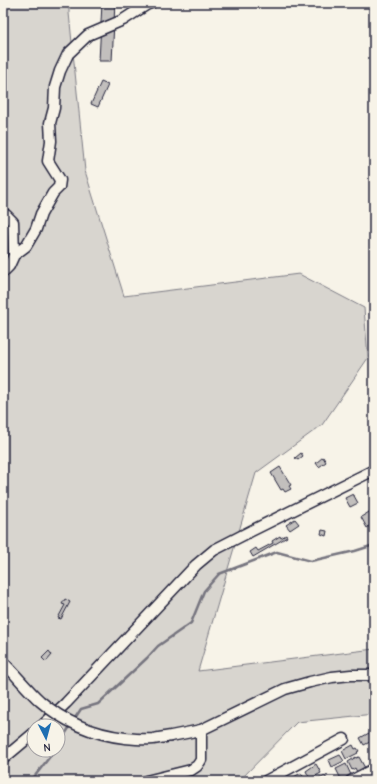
<svg xmlns="http://www.w3.org/2000/svg" width="377" height="784" viewBox="0 0 377 784" font-family="'Comic Neue',sans-serif">
  <style>
    .green { fill: #d8d5cf; stroke: #7d7c85; fill-rule: evenodd }
    .lines { fill: none; stroke-linecap: round; stroke-linejoin: round }
    .stream { stroke: #76747f; stroke-width: 2.5 }
    .building { fill: #c2bfbd; stroke: #22223b }
    .minor-casing { stroke: #22223b; stroke-width: 13 }
    .minor { stroke: #f7f3e8; stroke-width: 10 }
    .minor-bridge-casing { stroke: #22223b; stroke-width: 13; stroke-linecap: butt }
    .minor-bridge { stroke: #f7f3e8; stroke-width: 10 }
  </style>
  <rect width="100%" height="100%" fill="#f7f3e8"/>
  <filter id="ink" filterUnits="userSpaceOnUse"><feTurbulence type="fractalNoise" baseFrequency=".025" numOctaves="2"/><feDisplacementMap in="SourceGraphic" scale="8" xChannelSelector="R" yChannelSelector="G"/><feConvolveMatrix kernelMatrix="1 2 1 2 8 2 1 2 1" color-interpolation-filters="sRGB"/></filter>
  <g filter="url(#ink)">
    <path class="green" d="M3,3H69V13L85,171L124,296L299,274L364,308L368,358L322,425L256,473L198,671L374,649V714L297,722L239,781H3ZM34,726H58V750H34Z"/>
    <g class="lines">
      <g class="stream">
        <path d="M73,721L81,709L98,704L147,658L158,646L191,623L204,591L219,574L277,552L311,561L355,551L374,545"/>
        <path d="M58,745L71,725"/>
        <path d="M31,781L55,750"/>
      </g>
    </g>
    <g class="building">
      <path d="M102,3H115L112,61H99Z"/>
      <path d="M101,82L108,85L98,107L91,104Z"/>
      <path d="M301,453L303,456L298,460L295,458Z"/>
      <path d="M323,457L326,462L319,467L316,463Z"/>
      <path d="M280,467L291,485L289,486L291,489L285,492L283,489L281,490L271,473Z"/>
      <path d="M353,494L358,503L350,507L345,498Z"/>
      <path d="M374,509V523L367,528L361,517Z"/>
      <path d="M295,519L299,524L290,530L286,525Z"/>
      <path d="M322,530L327,531L326,536L321,534Z"/>
      <path d="M286,535L287,537L253,557L250,552L256,548L258,551L273,543L272,541L280,536L281,538Z"/>
      <path d="M65,599L70,602L61,619L58,618L65,605L62,604Z"/>
      <path d="M49,651L52,655L46,662L42,658Z"/>
      <path d="M369,733L370,734L373,733L374,735V740L364,745L360,738Z"/>
      <path d="M353,745L355,749L357,748L359,751L357,752L358,753L346,759L342,751Z"/>
      <path d="M340,755L344,761L332,767L329,760Z"/>
      <path d="M356,757V758L359,757L365,768L357,772L355,768L352,770L348,762Z"/>
      <path d="M316,764L321,773L310,779L306,771Z"/>
      <path d="M346,764L351,775L344,779L343,778L341,779L336,769Z"/>
      <path d="M301,773L306,781H291L290,779Z"/>
      <path d="M325,776L328,781H314L321,777V778Z"/>
    </g>
    <g class="lines">
      <defs>
        <g id="minor">
          <path d="M3,214L6,215L13,222L14,255"/>
          <path d="M3,272L9,266L14,255L26,246L36,229L41,214L53,193L59,187L60,180L48,161L51,141L50,123L54,108L55,87L60,71L68,54L88,35L123,20L146,5L151,3"/>
          <path d="M42,726L66,703L196,565L214,550L251,531L374,470"/>
          <path d="M171,736L201,730L285,689L310,682L332,677L351,675H374"/>
          <path d="M3,759L34,733"/>
          <path d="M146,781L191,770L197,766L201,760V730"/>
          <path d="M266,781L344,739"/>
          <path d="M351,781L374,769"/>
        </g>
      </defs>
      <use href="#minor" class="minor-casing"/>
      <use href="#minor" class="minor"/>
      <defs>
        <path id="minor-bridge" d="M4,663C16,675 27,689 40,701C64,722 93,734 125,738C134,739 144,740 153,739C159,738 165,737 171,736"/>
      </defs>
      <use href="#minor-bridge" class="minor-bridge-casing"/>
      <use href="#minor-bridge" class="minor-bridge"/>
    </g>
  </g>
  <rect width="377" height="784" fill="none" stroke="#f7f3e8" stroke-width="16"/>
  <rect x="8" y="8" width="361" height="768" fill="none" stroke="#22223b" stroke-width="1.5" filter="url(#ink)"/>
  <g transform="translate(46 738) rotate(174)"><circle r="19" fill="#f7f3e8" stroke="#a29fa3"/>
  <path d="M0-3L7 15L0 10L-7 15Z" fill="#1f6fb2"/>
  <text y="-6" font-size="11" font-weight="bold" text-anchor="middle" fill="#22223b">N</text>
  </g>
</svg>
